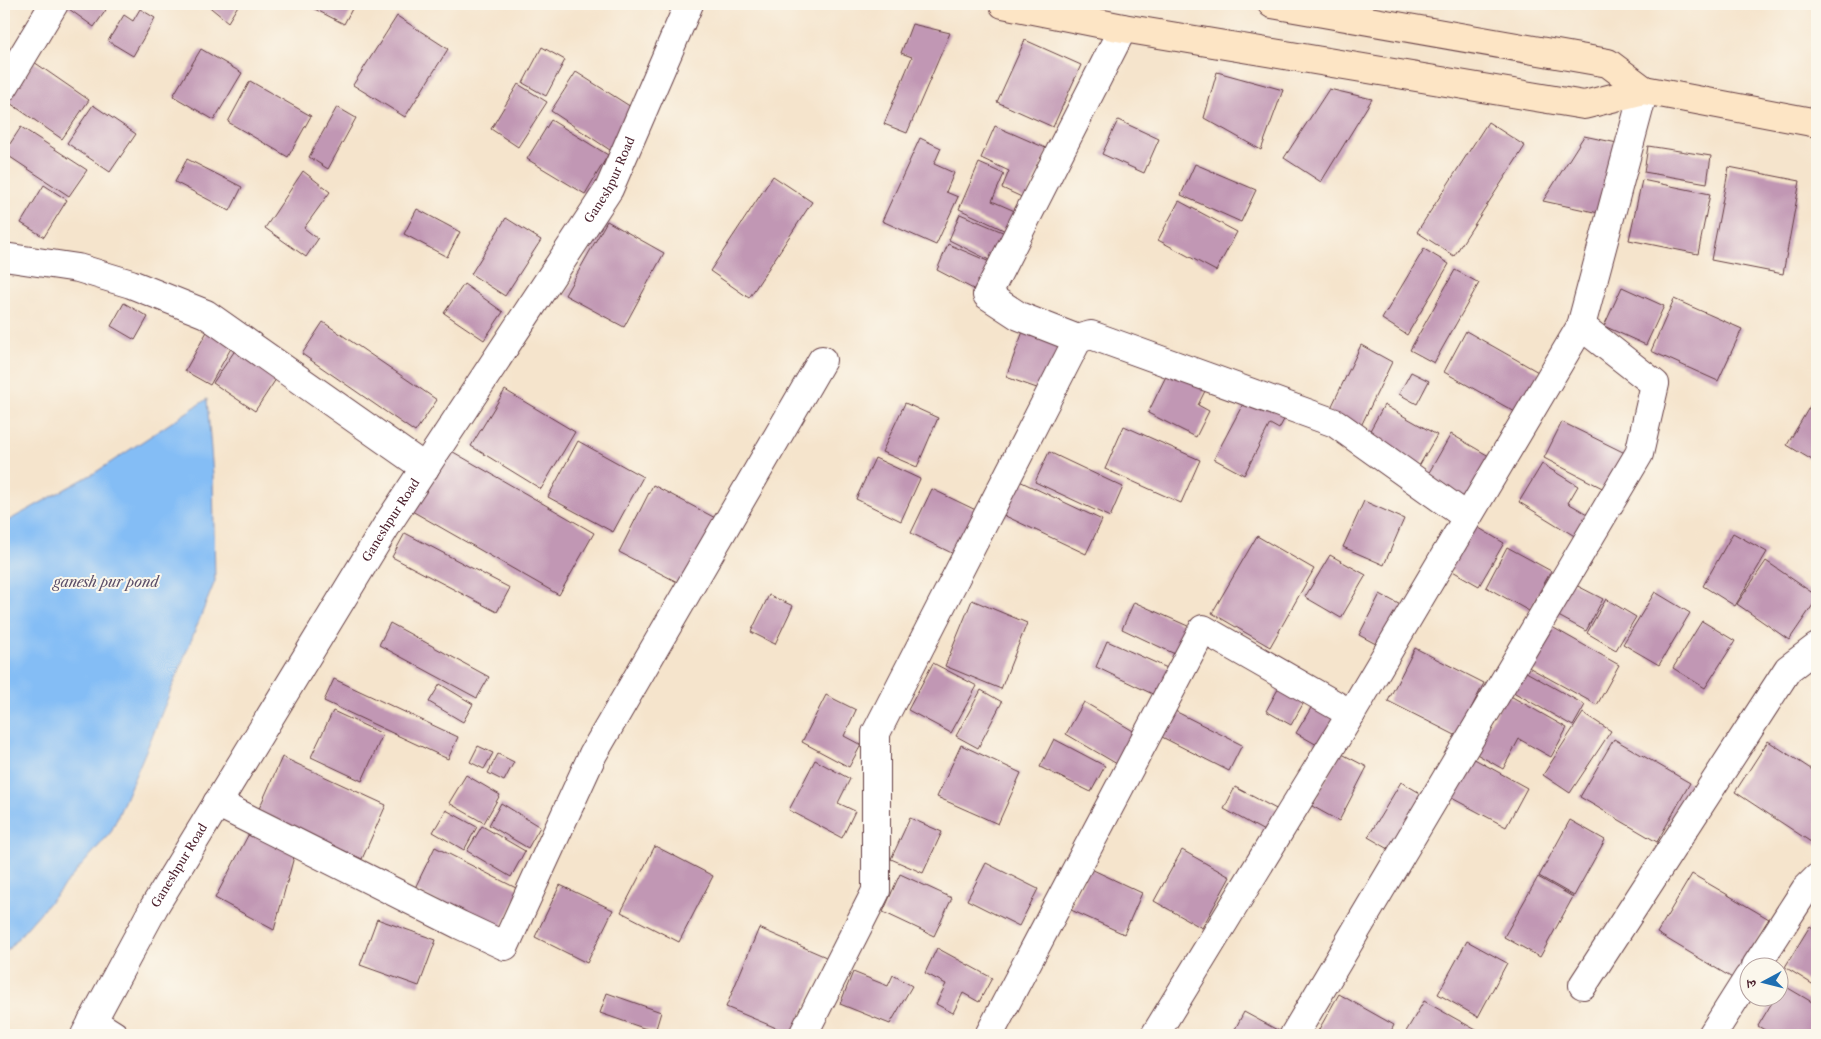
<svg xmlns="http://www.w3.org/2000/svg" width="1821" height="1039" viewBox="0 0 1821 1039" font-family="'Libre Caslon Text','Noto Serif Devanagari',serif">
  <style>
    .water { fill: #84bdf5; stroke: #676e90 }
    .building { fill: #c197b4 }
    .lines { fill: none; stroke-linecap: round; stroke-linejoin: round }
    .minor-casing { stroke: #643d43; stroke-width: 30 }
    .secondary-casing { stroke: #643d43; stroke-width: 30 }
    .minor { stroke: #fff; stroke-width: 28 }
    .secondary { stroke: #fde5c5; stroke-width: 28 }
    .labels { text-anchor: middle; stroke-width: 4; stroke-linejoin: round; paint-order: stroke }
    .street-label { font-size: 12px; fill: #4a1f2b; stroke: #fbf7ec }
    .water-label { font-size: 14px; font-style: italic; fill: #5b4e68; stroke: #fbf7ec }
  </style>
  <rect width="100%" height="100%" fill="#fbf7ec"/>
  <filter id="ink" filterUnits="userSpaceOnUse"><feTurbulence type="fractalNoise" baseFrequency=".02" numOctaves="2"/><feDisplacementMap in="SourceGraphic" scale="10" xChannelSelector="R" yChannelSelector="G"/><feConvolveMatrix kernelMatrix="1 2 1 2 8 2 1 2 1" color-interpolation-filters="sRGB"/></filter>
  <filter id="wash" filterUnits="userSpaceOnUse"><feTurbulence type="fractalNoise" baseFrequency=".0096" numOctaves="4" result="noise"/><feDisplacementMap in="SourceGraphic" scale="20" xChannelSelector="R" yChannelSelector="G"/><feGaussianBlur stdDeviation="1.12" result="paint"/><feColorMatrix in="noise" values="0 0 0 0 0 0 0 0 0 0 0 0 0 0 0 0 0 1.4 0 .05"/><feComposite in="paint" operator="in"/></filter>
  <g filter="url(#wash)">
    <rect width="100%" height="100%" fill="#f5e4cc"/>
    <path class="water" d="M207,399L213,475L215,581L154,732L111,832L4,954V523L96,472Z"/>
    <g id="blocks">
      <g class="building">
        <path d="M62,4H97L106,10L94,27Z"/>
        <path d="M206,4H239L228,22Z"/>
        <path d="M305,4H347L353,7L344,24Z"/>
        <path d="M140,9L155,18L133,56L108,41L124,15L133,21Z"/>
        <path d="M397,16L448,49L405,117L353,85Z"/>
        <path d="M912,24L950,33L907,133L884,124L912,57L901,53Z"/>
        <path d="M1025,40L1081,65L1053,127L997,102Z"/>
        <path d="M542,47L565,60L546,96L523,83Z"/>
        <path d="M201,49L242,73L214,120L173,96Z"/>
        <path d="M34,62L89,100L62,139L7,101Z"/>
        <path d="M576,72L639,112L613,152L551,111Z"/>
        <path d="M1217,72L1283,90L1261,150L1204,118Z"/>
        <path d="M250,81L311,116L288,157L228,122Z"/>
        <path d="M518,84L547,102L518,147L491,129Z"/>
        <path d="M1329,89L1372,99L1321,182L1284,158Z"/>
        <path d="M93,105L136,134L110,172L67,143Z"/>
        <path d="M337,107L356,118L328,169L309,157Z"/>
        <path d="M551,120L608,155L585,194L527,159Z"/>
        <path d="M1118,120L1159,139L1144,173L1102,154Z"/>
        <path d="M1488,122L1525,146L1454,256L1417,232Z"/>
        <path d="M995,126L1048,149L1026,199L1002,188L1009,171L981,158Z"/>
        <path d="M21,127L87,170L69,196L4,153Z"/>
        <path d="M1584,136L1622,144L1608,215L1543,201Z"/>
        <path d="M920,138L941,148L934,164L954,173L946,192L958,197L936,245L882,221Z"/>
        <path d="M1648,146L1711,156L1707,183L1644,172Z"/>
        <path d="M187,159L242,187L230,211L175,182Z"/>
        <path d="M979,163L1004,174L992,201L1017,212L1008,232L959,209Z"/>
        <path d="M1195,164L1256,190L1241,222L1181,195Z"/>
        <path d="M1729,167L1800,181L1783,274L1711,260Z"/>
        <path d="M303,171L330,192L304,228L318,239L306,257L265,228Z"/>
        <path d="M773,176L812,202L749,298L710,271Z"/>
        <path d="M1642,180L1710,194L1698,254L1629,240Z"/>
        <path d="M44,185L67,200L44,237L21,223Z"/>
        <path d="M1179,201L1237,232L1216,271L1158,240Z"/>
        <path d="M417,209L460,232L447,257L404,234Z"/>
        <path d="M960,214L1005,233L993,262L949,240Z"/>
        <path d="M506,218L541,240L505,296L471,274Z"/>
        <path d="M607,221L664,253L624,327L565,295Z"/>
        <path d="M948,244L992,263L981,293L937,270Z"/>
        <path d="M1424,249L1449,264L1407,335L1382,319Z"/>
        <path d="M1455,270L1479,283L1434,363L1410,350Z"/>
        <path d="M464,284L503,312L484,340L444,313Z"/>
        <path d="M1622,287L1664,306L1646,345L1604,326Z"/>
        <path d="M1674,299L1742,329L1718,381L1651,351Z"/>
        <path d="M124,303L148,317L135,340L111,326Z"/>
        <path d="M323,322L437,400L415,432L302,354Z"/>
        <path d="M1025,326L1063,339L1045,391L1006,377Z"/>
        <path d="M209,328L234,343L210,385L185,371Z"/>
        <path d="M1466,331L1540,373L1517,413L1444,372Z"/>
        <path d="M1361,345L1392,362L1360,428L1329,412Z"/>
        <path d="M238,346L280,373L255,411L213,383Z"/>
        <path d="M1172,364L1209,383L1198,405L1209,411L1196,437L1148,413Z"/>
        <path d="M1411,372L1429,381L1417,404L1399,394Z"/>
        <path d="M505,390L575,432L541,489L471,446Z"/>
        <path d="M1817,394V463L1787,445Z"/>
        <path d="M1244,402L1288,412L1279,429L1270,424L1244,475L1214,459Z"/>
        <path d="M905,403L938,418L917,467L882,452Z"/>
        <path d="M1384,405L1437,435L1419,466L1367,436Z"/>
        <path d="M1562,422L1629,455L1610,492L1544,458Z"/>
        <path d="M1124,426L1200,460L1181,503L1105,469Z"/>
        <path d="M1451,434L1494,459L1470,501L1427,476Z"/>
        <path d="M578,441L643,477L613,532L548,497Z"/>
        <path d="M448,449L594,533L559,595L412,511Z"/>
        <path d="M1049,452L1123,487L1110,517L1035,482Z"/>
        <path d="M875,458L920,479L901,521L856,499Z"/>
        <path d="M1542,464L1578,486L1568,503L1594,518L1581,540L1519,502Z"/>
        <path d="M1013,478L1102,520L1086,554L997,512Z"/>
        <path d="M653,485L721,521L687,587L619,552Z"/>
        <path d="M932,489L984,514L962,558L911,533Z"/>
        <path d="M1364,501L1404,519L1384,565L1343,547Z"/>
        <path d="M1474,525L1504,543L1479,586L1449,569Z"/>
        <path d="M405,533L510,588L497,612L392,557Z"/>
        <path d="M1733,533L1767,552L1735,606L1703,586Z"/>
        <path d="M1257,536L1314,569L1270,647L1212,613Z"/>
        <path d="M1507,547L1551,571L1529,611L1486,587Z"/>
        <path d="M1330,555L1366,575L1341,618L1305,597Z"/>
        <path d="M1766,561L1817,596V599L1789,640L1737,604Z"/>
        <path d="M1568,581L1603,599L1586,631L1551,612Z"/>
        <path d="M1655,592L1690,613L1659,665L1623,644Z"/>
        <path d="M1380,594L1408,609L1387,650L1359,635Z"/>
        <path d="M769,595L793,606L775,644L751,632Z"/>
        <path d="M1606,599L1636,617L1616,650L1587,633Z"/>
        <path d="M972,600L1027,623L1001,689L945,666Z"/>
        <path d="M1134,602L1190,627L1177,655L1122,629Z"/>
        <path d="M1702,621L1735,641L1705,688L1673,668Z"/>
        <path d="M390,623L489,677L477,698L379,645Z"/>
        <path d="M1545,623L1619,665L1597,705L1523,664Z"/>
        <path d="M1107,641L1174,671L1161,698L1096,667Z"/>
        <path d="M1415,648L1484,683L1457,736L1388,701Z"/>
        <path d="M933,663L977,686L951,733L908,710Z"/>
        <path d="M1519,668L1585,705L1573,726L1508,689Z"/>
        <path d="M334,679L458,737L448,759L324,701Z"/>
        <path d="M1282,682L1307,697L1291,725L1266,711Z"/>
        <path d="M440,684L473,704L463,722L429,702Z"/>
        <path d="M981,690L1002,702L978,748L956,736Z"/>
        <path d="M1507,694L1567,728L1551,757L1519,739L1503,769L1473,752Z"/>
        <path d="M826,695L856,710L844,736L861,745L849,767L802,742Z"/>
        <path d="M1084,702L1135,732L1117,764L1066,734Z"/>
        <path d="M1314,703L1336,716L1319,746L1296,733Z"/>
        <path d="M1173,710L1242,745L1229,771L1160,736Z"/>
        <path d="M333,711L383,734L362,781L311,757Z"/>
        <path d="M1583,713L1611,731L1570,793L1543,775Z"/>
        <path d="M1054,739L1105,766L1091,792L1040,767Z"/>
        <path d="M1614,739L1690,783L1657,842L1580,797Z"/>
        <path d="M1768,741L1817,773V846L1735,792Z"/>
        <path d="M961,745L1021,773L998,824L937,797Z"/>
        <path d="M478,746L493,753L484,769L470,762Z"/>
        <path d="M1340,753L1367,767L1339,821L1312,806Z"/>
        <path d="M498,754L514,762L504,781L488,773Z"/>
        <path d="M1469,756L1527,788L1506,827L1448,796Z"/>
        <path d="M282,757L386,805L362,859L258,811Z"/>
        <path d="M815,760L850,779L838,803L855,811L842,838L789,810Z"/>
        <path d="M466,775L500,795L484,823L449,803Z"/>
        <path d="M1401,782L1427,797L1394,852L1368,837Z"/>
        <path d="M1235,787L1280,811L1268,833L1224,809Z"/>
        <path d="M501,803L540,827L528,848L489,825Z"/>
        <path d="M446,810L477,827L464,850L433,832Z"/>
        <path d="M910,818L942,832L923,873L891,859Z"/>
        <path d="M1570,820L1605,840L1574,896L1539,876Z"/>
        <path d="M482,826L525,851L511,877L467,851Z"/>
        <path d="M252,828L295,853L274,930L215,898Z"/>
        <path d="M655,846L713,876L679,942L621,912Z"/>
        <path d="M435,847L520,890L499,932L414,890Z"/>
        <path d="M1182,850L1230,877L1202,928L1154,901Z"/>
        <path d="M986,863L1038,889L1019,926L967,900Z"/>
        <path d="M1089,868L1142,893L1124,934L1071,910Z"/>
        <path d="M900,874L952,898L934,936L883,912Z"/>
        <path d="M1692,874L1769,919L1734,979L1657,933Z"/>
        <path d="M1538,877L1573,897L1540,957L1504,937Z"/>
        <path d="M560,885L613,910L587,963L535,937Z"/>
        <path d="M377,919L436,940L419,986L360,965Z"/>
        <path d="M1810,926L1817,931V987L1785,967Z"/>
        <path d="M759,928L826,957L793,1035L726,1007Z"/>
        <path d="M1467,941L1507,963L1478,1017L1438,994Z"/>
        <path d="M937,948L992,978L979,1002L963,993L953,1013L936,1004L946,984L925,973Z"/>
        <path d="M853,972L888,986L893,975L912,986L890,1024L840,1004Z"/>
        <path d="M1783,985L1817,1005V1035H1773L1758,1026L1776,996H1778V993Z"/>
        <path d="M607,993L661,1012L655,1032L600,1013Z"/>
        <path d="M1339,994L1394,1025L1389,1035H1325L1318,1031Z"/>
        <path d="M1424,1001L1485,1035H1404Z"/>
        <path d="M1244,1012L1281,1032L1279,1035H1232Z"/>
        <path d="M1612,1029L1622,1035H1609Z"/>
      </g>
    </g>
  </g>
  <g filter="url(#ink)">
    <use href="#blocks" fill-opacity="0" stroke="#643d43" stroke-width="1"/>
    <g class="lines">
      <defs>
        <g id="minor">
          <path d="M1123,28L987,295L1019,316L1078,339L1091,335L1335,423L1467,517"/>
          <path d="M4,87L54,4"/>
          <path d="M4,257L78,268L131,284L206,314L425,468"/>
          <path d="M217,803L460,925L505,946L593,754L822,360"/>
          <path d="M1756,966L1805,890L1817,878"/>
          <path d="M1583,985L1788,669L1817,647"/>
          <path d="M92,1021L114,1035"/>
          <path id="s1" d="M85,1035L154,907L387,525L609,189L689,4"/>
          <path d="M803,1035L876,891V733L1078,339"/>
          <path d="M989,1035L1203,629L1351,714"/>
          <path d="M1155,1035L1351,714L1581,326L1644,90"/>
          <path d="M1294,1035L1639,454L1655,384L1581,326"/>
          <path d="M1712,1035L1748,978"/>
        </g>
        <g id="secondary">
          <path d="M1003,4L1123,28L1584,105L1644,90L1817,123"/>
          <path d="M1272,4L1608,63L1644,90"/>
        </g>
      </defs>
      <use href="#minor" class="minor-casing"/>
      <use href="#secondary" class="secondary-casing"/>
      <use href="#minor" class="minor"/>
      <use href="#secondary" class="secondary"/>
    </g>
  </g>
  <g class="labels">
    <g class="street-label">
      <text dy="4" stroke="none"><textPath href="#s1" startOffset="1004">Ganeshpur Road</textPath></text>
      <text dy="4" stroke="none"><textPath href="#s1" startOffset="599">Ganeshpur Road</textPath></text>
      <text dy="4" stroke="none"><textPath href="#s1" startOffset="194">Ganeshpur Road</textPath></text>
    </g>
    <g class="water-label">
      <text x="106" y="587">ganesh pur pond</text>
    </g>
  </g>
  <rect width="1821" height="1039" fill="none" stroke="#fbf7ec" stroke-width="20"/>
  <g transform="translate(1764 982) rotate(263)"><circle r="24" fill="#fbf7ec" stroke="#b4a19f"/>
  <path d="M0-4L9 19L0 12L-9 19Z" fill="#1f6fb2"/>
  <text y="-8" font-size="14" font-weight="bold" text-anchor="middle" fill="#4a1f2b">उ</text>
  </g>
</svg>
